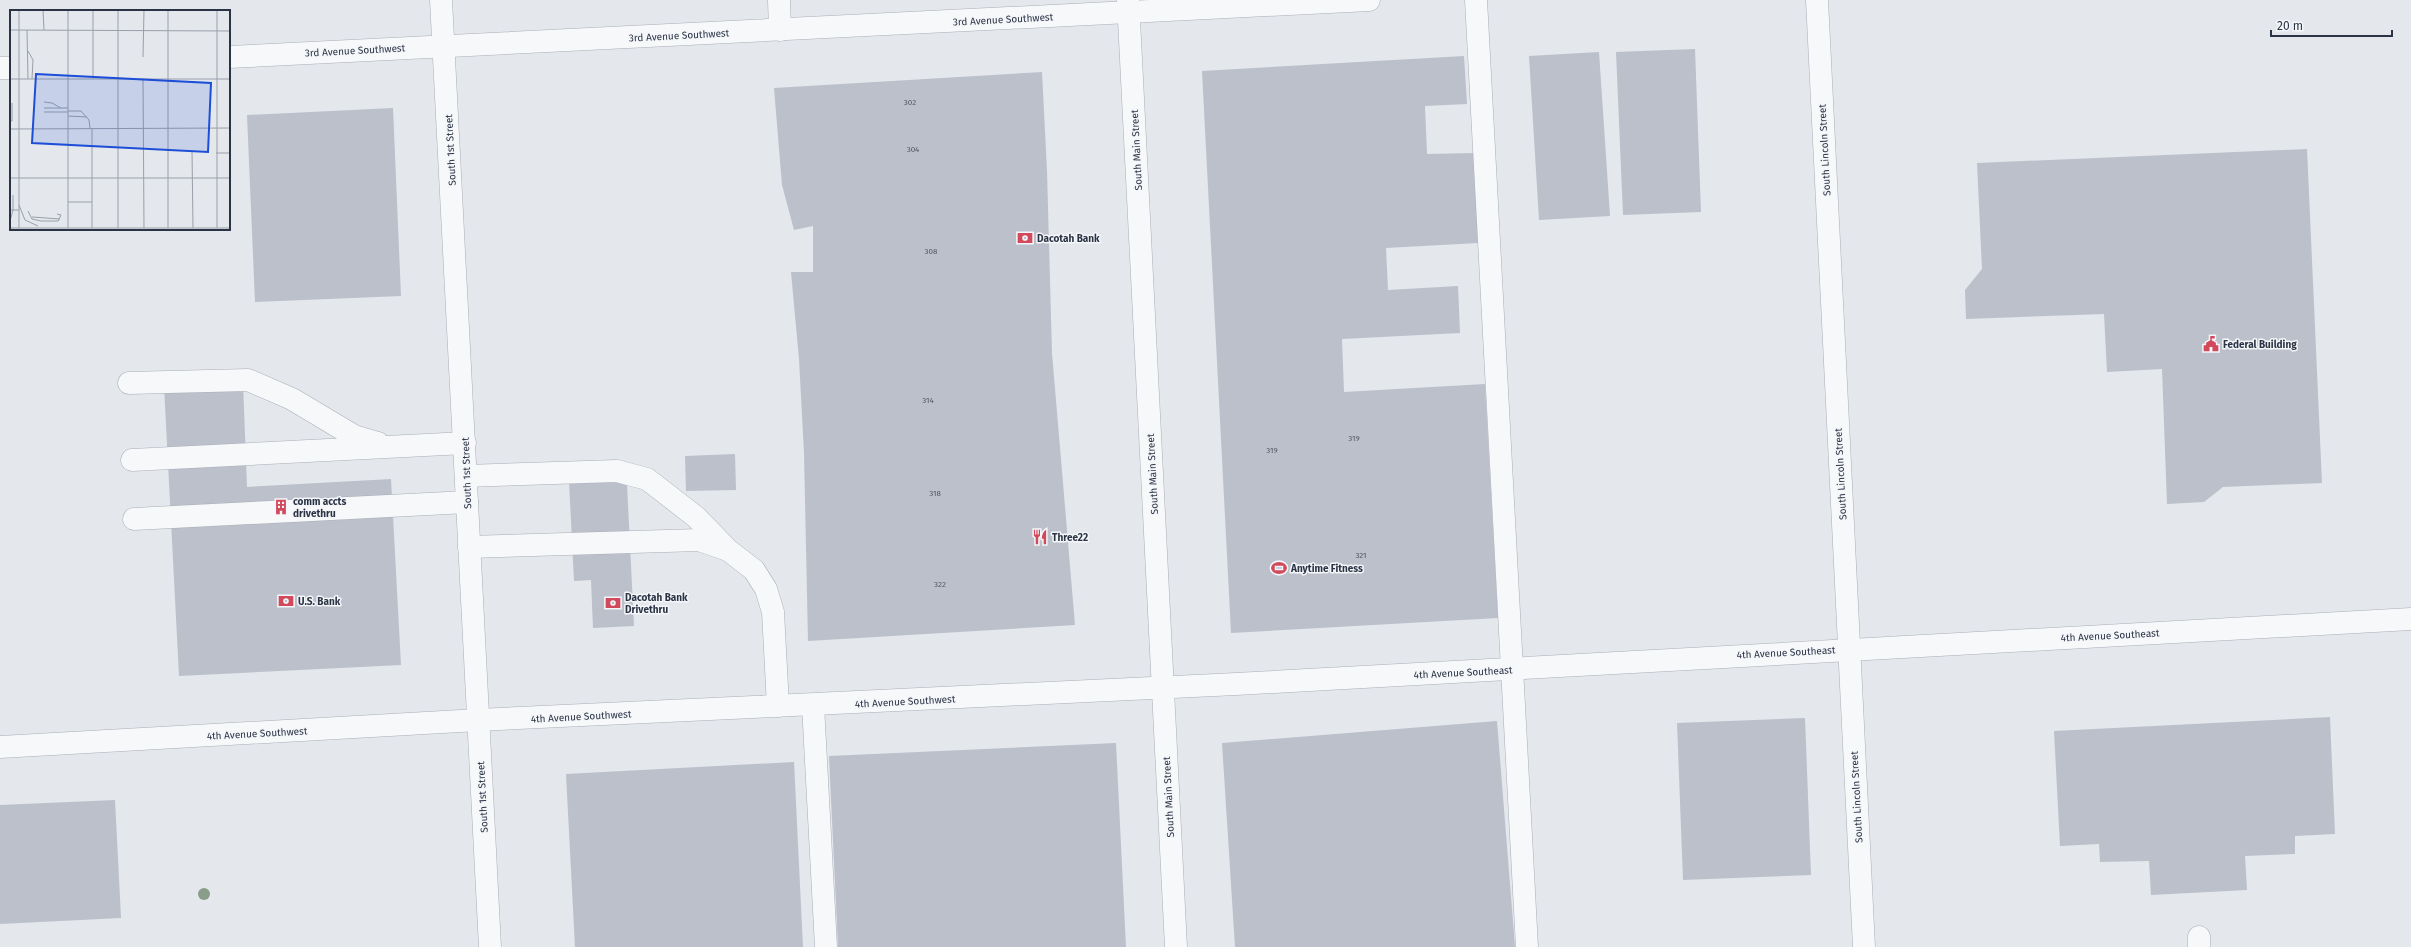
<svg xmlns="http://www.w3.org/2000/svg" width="2411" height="947" viewBox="0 0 2411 947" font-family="'Fira Sans',sans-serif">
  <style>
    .building { fill: #bbc0ca }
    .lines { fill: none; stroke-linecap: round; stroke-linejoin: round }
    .minor-casing { stroke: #a9aeb7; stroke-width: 23 }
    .minor { stroke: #f7f8fa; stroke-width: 22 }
    .tree { fill: #899d89 }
    .labels { text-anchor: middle; stroke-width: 3; stroke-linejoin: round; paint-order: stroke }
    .number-label { font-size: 8px; fill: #4f5766 }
    .street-label { font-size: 10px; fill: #2b3445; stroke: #f4f6f9 }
    .poi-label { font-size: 10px; font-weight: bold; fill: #2b3445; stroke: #f4f6f9; text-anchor: start }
    .inset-road { fill: none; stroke: #9a9fa9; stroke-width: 1 }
    .view { fill: #1d4ed8; fill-opacity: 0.15; stroke: #1d4ed8; stroke-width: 2 }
    .inset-edge { fill: none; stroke: #2b3445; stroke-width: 2 }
  </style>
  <rect width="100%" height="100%" fill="#e4e7ec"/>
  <g class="building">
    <path d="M1695,49L1701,212L1623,215L1616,52Z"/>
    <path d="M1599,52L1610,216L1539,220L1529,56Z"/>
    <path d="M1464,56L1467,104L1425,106L1427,154L1474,153L1478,243L1386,248L1388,290L1458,286L1460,333L1342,339L1344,392L1485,384L1498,618L1231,633L1202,71Z"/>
    <path d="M1042,72L1047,171L1052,353L1075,625L808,641L804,453L799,359L791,272H813V226L794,230L782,185L774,88Z"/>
    <path d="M393,108L401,296L255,302L247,115Z"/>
    <path d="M2307,149L2322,483L2223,487L2204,502L2167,504L2162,369L2107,372L2104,314L1966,319L1965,290L1982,269L1977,163Z"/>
    <path d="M243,383L247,487L391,479L401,665L179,676L164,386Z"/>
    <path d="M735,454L736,490L686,491L685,456Z"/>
    <path d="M626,464L634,626L593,628L591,580L574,581L569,481Z"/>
    <path d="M2330,717L2335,834L2295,836V854L2245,856L2247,890L2151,895L2149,861L2100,862L2099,844L2060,846L2054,731Z"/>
    <path d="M1805,718L1811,875L1683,880L1677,723Z"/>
    <path d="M1497,721L1515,947H1235L1222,743Z"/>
    <path d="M1116,743L1126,947H838L829,756Z"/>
    <path d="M794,762L803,947H575L566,774Z"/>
    <path d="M115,800L121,918L0,924V805Z"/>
  </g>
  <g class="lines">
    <defs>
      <g id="minor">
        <path d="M441,0L490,947"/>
        <path d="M779,0L780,30"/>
        <path d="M1128,0L1176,947"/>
        <path d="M1476,0L1527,947"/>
        <path d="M1817,0L1864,947"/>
        <path d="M229,57L1369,0"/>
        <path d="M0,68H11"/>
        <path d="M129,383L248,380L292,399L354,436L378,443"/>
        <path d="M132,460L465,443"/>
        <path d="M466,476L617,471L647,479L696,517L728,550L754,570L766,589L773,612L778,706"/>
        <path d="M134,519L467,502"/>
        <path d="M469,547L699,540L725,549"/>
        <path d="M813,705L826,947"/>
        <path d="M0,747L478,720L1236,684L2411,619"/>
        <path d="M2199,937V947"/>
      </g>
    </defs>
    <use href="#minor" class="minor-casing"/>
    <use href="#minor" class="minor"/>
  </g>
  <circle class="tree" cx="204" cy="894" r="6"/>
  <defs>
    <symbol id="bank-bare" viewBox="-9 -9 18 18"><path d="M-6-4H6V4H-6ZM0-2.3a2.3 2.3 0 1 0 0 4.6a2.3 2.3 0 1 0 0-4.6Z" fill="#d1495b" stroke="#f4f6f9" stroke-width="2.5" paint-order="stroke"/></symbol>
    <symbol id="civic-bare" viewBox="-9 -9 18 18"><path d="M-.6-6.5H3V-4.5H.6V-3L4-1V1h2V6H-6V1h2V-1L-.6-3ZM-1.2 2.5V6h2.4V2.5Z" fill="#d1495b" stroke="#f4f6f9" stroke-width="2.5" paint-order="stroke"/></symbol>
    <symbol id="building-bare" viewBox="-9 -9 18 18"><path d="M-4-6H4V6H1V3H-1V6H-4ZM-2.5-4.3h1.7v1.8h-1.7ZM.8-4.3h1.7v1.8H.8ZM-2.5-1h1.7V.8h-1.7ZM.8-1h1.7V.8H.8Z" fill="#d1495b" stroke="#f4f6f9" stroke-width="2.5" paint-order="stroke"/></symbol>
    <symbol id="restaurant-bare" viewBox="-9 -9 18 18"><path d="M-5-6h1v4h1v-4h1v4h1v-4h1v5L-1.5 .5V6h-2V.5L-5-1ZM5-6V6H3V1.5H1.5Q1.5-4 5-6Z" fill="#d1495b" stroke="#f4f6f9" stroke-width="2.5" paint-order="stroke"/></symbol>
    <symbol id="stadium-bare" viewBox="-9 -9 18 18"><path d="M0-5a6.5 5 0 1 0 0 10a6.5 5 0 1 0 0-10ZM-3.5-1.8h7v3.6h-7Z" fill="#d1495b" stroke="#f4f6f9" stroke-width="2.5" paint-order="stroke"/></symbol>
  </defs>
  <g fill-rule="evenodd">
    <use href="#bank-bare" x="1014" y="227" width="22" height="22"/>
    <use href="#civic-bare" x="2200" y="333" width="22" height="22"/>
    <use href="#building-bare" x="270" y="496" width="22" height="22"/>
    <use href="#restaurant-bare" x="1029" y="526" width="22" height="22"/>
    <use href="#stadium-bare" x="1268" y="557" width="22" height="22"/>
    <use href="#bank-bare" x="275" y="590" width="22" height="22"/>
    <use href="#bank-bare" x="602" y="592" width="22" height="22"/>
  </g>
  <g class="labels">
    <g class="number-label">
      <text x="910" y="105">302</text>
      <text x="913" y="152">304</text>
      <text x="931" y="254">308</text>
      <text x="928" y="403">314</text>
      <text x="1354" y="441">319</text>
      <text x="1272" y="453">319</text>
      <text x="935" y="496">318</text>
      <text x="1361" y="558">321</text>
      <text x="940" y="587">322</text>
    </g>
    <g class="street-label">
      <text transform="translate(1003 19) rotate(-3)" y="4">3rd Avenue Southwest</text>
      <text transform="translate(679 35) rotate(-3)" y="4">3rd Avenue Southwest</text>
      <text transform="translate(355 50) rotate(-3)" y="4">3rd Avenue Southwest</text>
      <text transform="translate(450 150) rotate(-93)" y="4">South 1st Street</text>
      <text transform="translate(1136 150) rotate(-93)" y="4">South Main Street</text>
      <text transform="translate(1824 150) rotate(-93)" y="4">South Lincoln Street</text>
      <text transform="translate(466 473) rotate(-92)" y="4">South 1st Street</text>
      <text transform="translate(1152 474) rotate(-93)" y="4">South Main Street</text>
      <text transform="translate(1840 474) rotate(-93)" y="4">South Lincoln Street</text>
      <text transform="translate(2110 635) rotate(-3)" y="4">4th Avenue Southeast</text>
      <text transform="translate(1786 652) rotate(-3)" y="4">4th Avenue Southeast</text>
      <text transform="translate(1463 672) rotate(-3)" y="4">4th Avenue Southeast</text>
      <text transform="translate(905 701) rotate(-3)" y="4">4th Avenue Southwest</text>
      <text transform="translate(581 716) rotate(-3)" y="4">4th Avenue Southwest</text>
      <text transform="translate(257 733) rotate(-3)" y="4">4th Avenue Southwest</text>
      <text transform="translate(482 797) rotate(-93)" y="4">South 1st Street</text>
      <text transform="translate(1168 797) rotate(-93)" y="4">South Main Street</text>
      <text transform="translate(1856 797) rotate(-93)" y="4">South Lincoln Street</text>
    </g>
    <g class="poi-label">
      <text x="1037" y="242">Dacotah Bank</text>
      <text x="2223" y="348">Federal Building</text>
      <text x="293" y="505">comm accts<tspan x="293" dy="12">drivethru</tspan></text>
      <text x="1052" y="541">Three22</text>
      <text x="1291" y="572">Anytime Fitness</text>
      <text x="625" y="601">Dacotah Bank<tspan x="625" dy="12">Drivethru</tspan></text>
      <text x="298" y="605">U.S. Bank</text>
    </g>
  </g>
  <g transform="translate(10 10)">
    <rect width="220" height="220" fill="#e4e7ec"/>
    <path class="inset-road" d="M9,0V218M33,0L34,20M0,20L220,21M17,20L18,69M18,41L23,50L22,69M133,47L134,0M0,69H220M83,69V0M133,69L134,218M34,92L42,93L51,98M34,98H58M58,101H71L79,110L80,118M34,102H58M58,106L77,107M0,111H2V93M0,119L220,118M182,141L183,218M206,143H220M0,168H220M3,185V200H9M58,192H82M9,195L15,210L28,216M0,200H3L0,211M18,201L22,209L31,211H48L51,205L47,204M22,207L50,209M0,218H220M58,218V0M82,218V119M108,218V0M158,218V0M207,218V0"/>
    <path class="view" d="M26,64L201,73L198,142L22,133Z"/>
    <rect width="220" height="220" class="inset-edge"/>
  </g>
  <path d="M2271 30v6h121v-6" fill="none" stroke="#2b3445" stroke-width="2"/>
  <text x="2277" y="30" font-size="12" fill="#2b3445" stroke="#f4f6f9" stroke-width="3" paint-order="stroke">20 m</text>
</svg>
